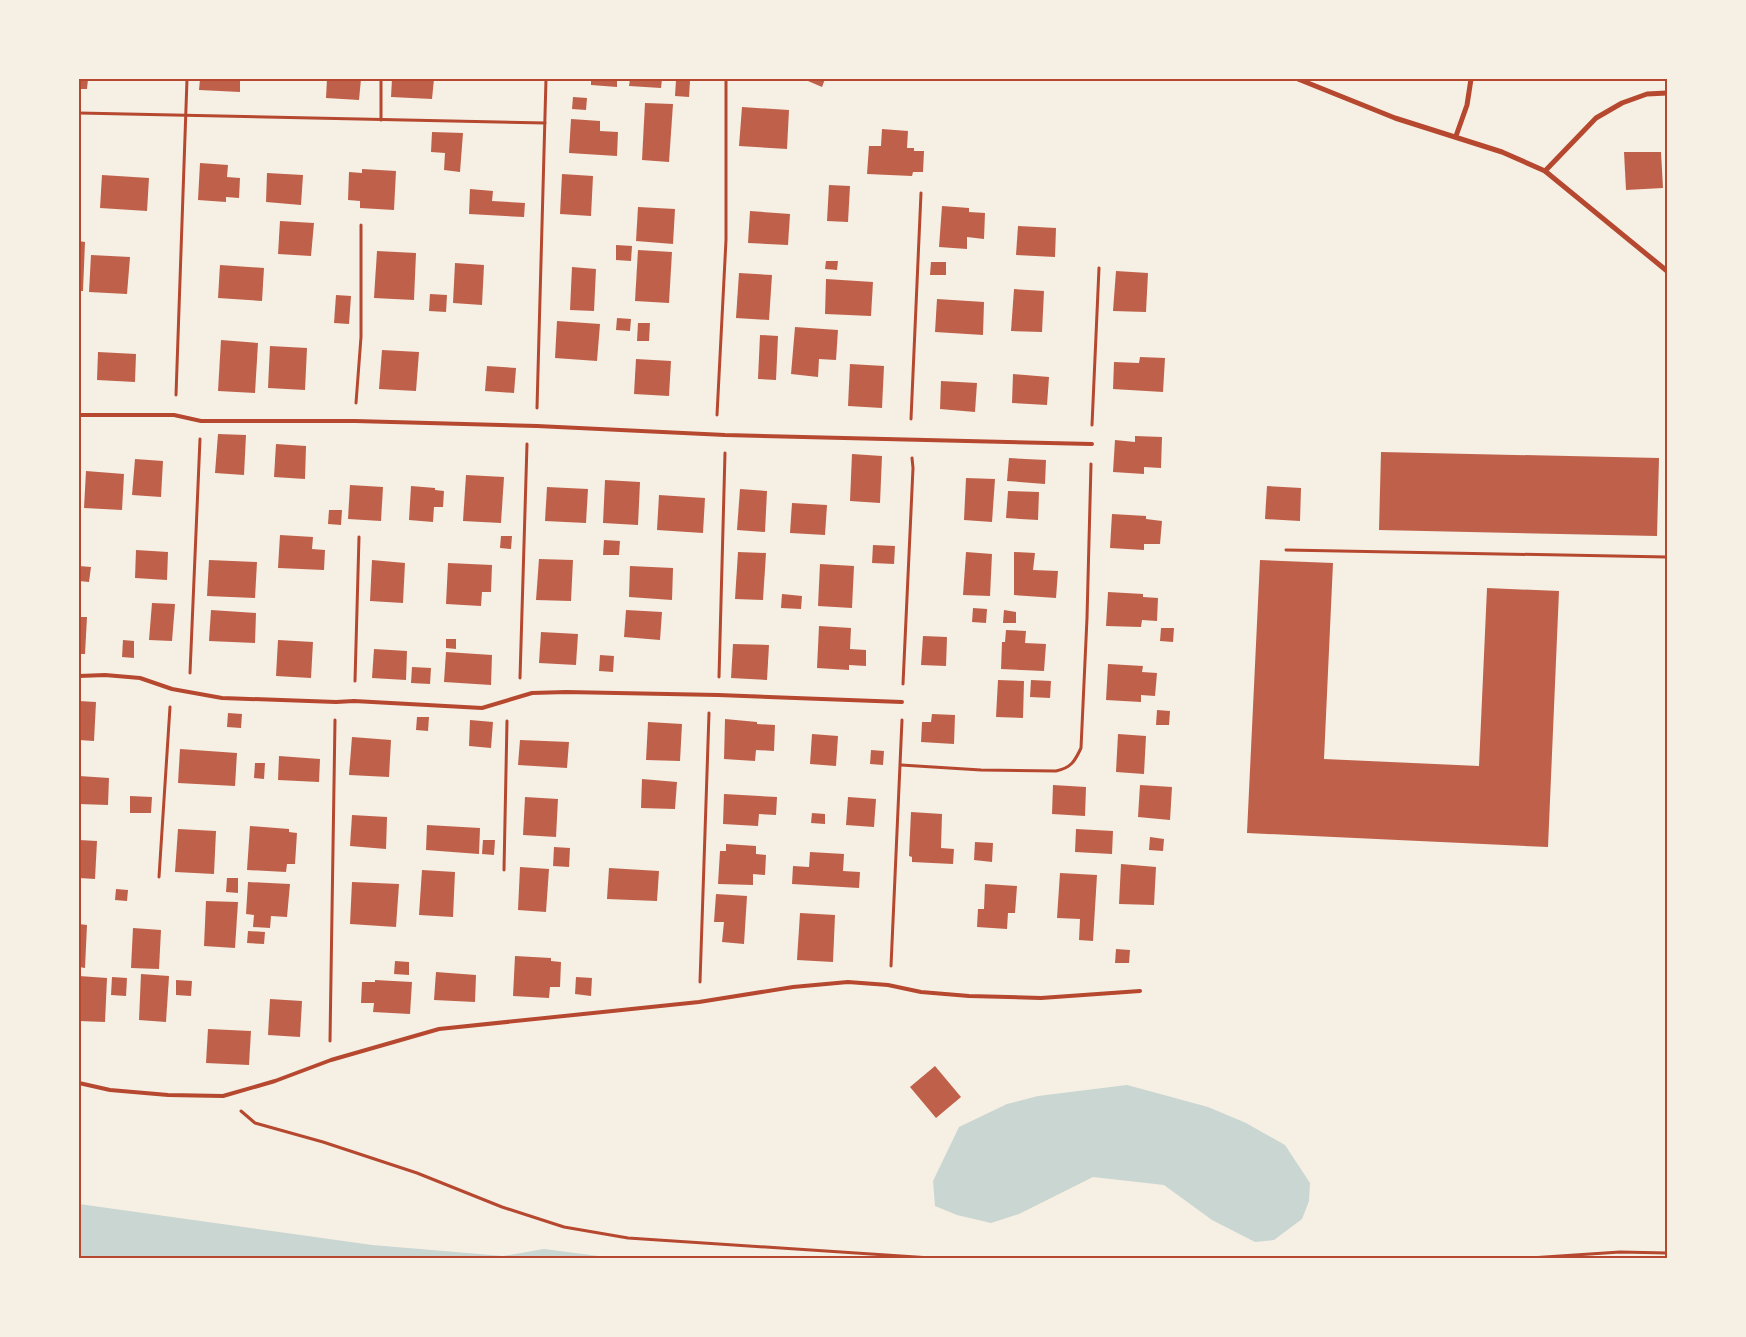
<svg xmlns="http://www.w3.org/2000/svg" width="1746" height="1337" viewBox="0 0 1746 1337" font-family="Poppins,sans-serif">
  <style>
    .water { fill: #c9d6d2 }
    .building { fill: #bf614a }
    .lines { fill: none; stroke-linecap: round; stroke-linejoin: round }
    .path { stroke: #b5482f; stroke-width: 3 }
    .service { stroke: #b5482f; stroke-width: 4 }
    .minor { stroke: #b5482f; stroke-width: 5 }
    .neatline { fill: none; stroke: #b5482f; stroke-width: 2 }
  </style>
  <rect width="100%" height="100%" fill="#f6efe4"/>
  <g class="water">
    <path d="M1127,1085L1208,1107L1246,1123L1285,1145L1310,1183L1309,1201L1302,1219L1274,1240L1255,1242L1212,1220L1164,1185L1093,1177L1019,1214L991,1223L957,1215L935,1206L933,1181L959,1127L1007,1104L1038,1096Z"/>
    <path d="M79,1204L372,1245L503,1256L544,1249L614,1258H79Z"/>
  </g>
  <g class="building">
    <path d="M79,79H88L87,89H79Z"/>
    <path d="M200,79H240V92L199,90Z"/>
    <path d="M327,79H361L359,100L326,98Z"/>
    <path d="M392,79H434L432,99L391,97Z"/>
    <path d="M591,79H617V87L591,85Z"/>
    <path d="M630,79H662L661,88L629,86Z"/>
    <path d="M809,79H825L822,87L808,81Z"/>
    <path d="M676,80L690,81L689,97L675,96Z"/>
    <path d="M573,97L587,98L586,110L572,109Z"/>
    <path d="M645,103L673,104L669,162L642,160Z"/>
    <path d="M742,107L789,110L787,149L739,146Z"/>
    <path d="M571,119L600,121V131L618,132L617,156L569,153Z"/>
    <path d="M882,129L908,131L907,148H914V151H924L923,172H913L912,176L867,174L869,146H881Z"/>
    <path d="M432,132L463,133L460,172L444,170L445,153L431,152Z"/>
    <path d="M1624,152H1661L1663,188L1626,190Z"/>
    <path d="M200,163L228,165L227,177L240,178L239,198L226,197V202L198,200Z"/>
    <path d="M362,169L396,171L394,210L360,208V201L348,200L349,172L362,173Z"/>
    <path d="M267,173L303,175L301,205L266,202Z"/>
    <path d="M562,174L593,176L591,216L560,214Z"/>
    <path d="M102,175L149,178L147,211L100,208Z"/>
    <path d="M829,185L850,186L848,222L827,221Z"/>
    <path d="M470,189L493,191L492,201L525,203L524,217L469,214Z"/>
    <path d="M942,206L969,208V212L985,213L984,239L967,237V249L939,247Z"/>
    <path d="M638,207L675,209L673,244L636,241Z"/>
    <path d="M750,211L790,214L788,245L748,243Z"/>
    <path d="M280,221L314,223L311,256L278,254Z"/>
    <path d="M1018,226L1056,228L1055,257L1016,255Z"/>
    <path d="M79,241L85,242L83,291H79Z"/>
    <path d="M616,245L632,246L631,261L616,260Z"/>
    <path d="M638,250L672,252L669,303L635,301Z"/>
    <path d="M377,251L416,253L414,300L374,298Z"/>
    <path d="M91,255L130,257L127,294L89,292Z"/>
    <path d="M826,261H838L837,270L825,269Z"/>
    <path d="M931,262H946V275H930Z"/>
    <path d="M455,263L484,265L482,305L453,303Z"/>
    <path d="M220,265L264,268L262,301L218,298Z"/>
    <path d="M572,267L596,269L594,311L570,310Z"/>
    <path d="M1116,271L1148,273L1146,312L1113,311Z"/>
    <path d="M739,273L772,275L769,320L736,318Z"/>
    <path d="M826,279L873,282L871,316L825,314Z"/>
    <path d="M1014,289L1044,291L1042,332L1011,331Z"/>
    <path d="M430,294L447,295L446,312L429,311Z"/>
    <path d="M336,295L351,296L349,324L334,323Z"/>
    <path d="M937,299L984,302L983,335L935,332Z"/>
    <path d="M617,318L631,319L630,331L616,330Z"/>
    <path d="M557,321L600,324L597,361L555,358Z"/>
    <path d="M638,323H650L649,341H637Z"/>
    <path d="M795,327L838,330L836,360L819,359L818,377L791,374Z"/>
    <path d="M760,335L778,336L776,380L758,379Z"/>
    <path d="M221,340L258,343L255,393L218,391Z"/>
    <path d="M270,346L307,348L305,390L268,388Z"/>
    <path d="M382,350L419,352L416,391L379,389Z"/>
    <path d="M98,352L136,354L135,382L97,380Z"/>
    <path d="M1140,357L1165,358L1163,392L1113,389L1114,362L1139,363Z"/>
    <path d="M636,359L671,361L669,396L634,394Z"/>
    <path d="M850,364L884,366L882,408L848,406Z"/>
    <path d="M487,366L516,368L514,393L485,391Z"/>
    <path d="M1013,374L1049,377L1047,405L1012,403Z"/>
    <path d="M941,381L977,383L975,412L940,409Z"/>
    <path d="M218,434L246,435L244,475L215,473Z"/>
    <path d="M1135,436L1162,437L1161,468L1144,467V474L1113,472L1115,440L1135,442Z"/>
    <path d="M276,444L306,446L305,479L274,477Z"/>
    <path d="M1381,452L1659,458L1657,536L1379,530Z"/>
    <path d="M852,454L882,456L880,503L850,501Z"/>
    <path d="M1009,458L1046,460L1045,484L1007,481Z"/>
    <path d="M135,459L163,461L161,497L132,495Z"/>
    <path d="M86,471L124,474L122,510L84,508Z"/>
    <path d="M466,475L504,477L501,523L463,521Z"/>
    <path d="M966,478L995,479L992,522L964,520Z"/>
    <path d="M605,480L640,482L638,525L603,523Z"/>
    <path d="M350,485L383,487L381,521L348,519Z"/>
    <path d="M411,486L435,488V490L444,491L443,507H434L433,522L409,520Z"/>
    <path d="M1267,486L1301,488L1300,521L1265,519Z"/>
    <path d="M547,487L588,489L586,523L545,521Z"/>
    <path d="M740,489L767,491L765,532L737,530Z"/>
    <path d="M1008,491L1039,492L1038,520L1006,518Z"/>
    <path d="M659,495L705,498L703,533L657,530Z"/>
    <path d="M792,503L827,505L825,535L790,533Z"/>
    <path d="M329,510H342L341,525L328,524Z"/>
    <path d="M1112,514L1146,516V519L1162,521L1160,544H1144V550L1110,548Z"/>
    <path d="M280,535L313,537L312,549L325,550L324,570L278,568Z"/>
    <path d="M501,536H512L511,549L500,548Z"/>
    <path d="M604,540L620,541L619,555H603Z"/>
    <path d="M873,545L895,546L894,564L872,563Z"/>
    <path d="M136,550L168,552L167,580L135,578Z"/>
    <path d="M738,552L766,553L763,600L735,599Z"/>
    <path d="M966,552L992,554L990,596L963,595Z"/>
    <path d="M1014,552L1035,553L1033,570L1058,571L1056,598L1014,595Z"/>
    <path d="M539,559L573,560L571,601L536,600Z"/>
    <path d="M209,560L257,562L255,598L207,596Z"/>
    <path d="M372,560L405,563L403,603L370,601Z"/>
    <path d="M1260,560L1333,563L1324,759L1479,766L1487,588L1559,591L1548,847L1247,833Z"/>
    <path d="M448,563L492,565L491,592H482L481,606L446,604Z"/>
    <path d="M820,564L854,566L852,608L818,606Z"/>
    <path d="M79,566L91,567L89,582L79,581Z"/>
    <path d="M630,566L673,568L672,600L629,597Z"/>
    <path d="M1108,592L1143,594V597L1158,598L1157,621L1142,620L1141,627L1106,626Z"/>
    <path d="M782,594L802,596L801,609L781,608Z"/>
    <path d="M152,603L175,604L172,641L149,640Z"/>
    <path d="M973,608L987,609L986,623L972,622Z"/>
    <path d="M211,610L256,613L255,643L209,641Z"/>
    <path d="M626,610L662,612L660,640L624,637Z"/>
    <path d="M1004,610L1016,612V623H1003Z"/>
    <path d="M79,617H87L85,654H79Z"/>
    <path d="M819,626L851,628L850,649L866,650V666L849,665V670L817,668Z"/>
    <path d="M1161,628H1174L1173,642L1160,641Z"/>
    <path d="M1006,630L1026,631L1025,643L1046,644L1044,671L1001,669L1002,642H1005Z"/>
    <path d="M541,632L578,634L576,665L539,663Z"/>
    <path d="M923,636L947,637L946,666L921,665Z"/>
    <path d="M446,639H456V649L446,648Z"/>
    <path d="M123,640L134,641V658L122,657Z"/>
    <path d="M278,640L313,642L311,678L276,676Z"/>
    <path d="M733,644L769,645L767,680L731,678Z"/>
    <path d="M374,649L407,651L406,680L372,678Z"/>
    <path d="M446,652L492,655L491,685L444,682Z"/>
    <path d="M600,655L614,656L613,672L599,671Z"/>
    <path d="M1108,664L1143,666L1142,672L1157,673L1155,696L1141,695V702L1106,700Z"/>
    <path d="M412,667L431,668L430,684L411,683Z"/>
    <path d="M998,680L1024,681L1023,718L996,717Z"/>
    <path d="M1031,680L1051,681L1050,698L1030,697Z"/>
    <path d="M79,701L96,702L94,741L79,740Z"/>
    <path d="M1157,710L1170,711L1169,725H1156Z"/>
    <path d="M228,713L242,714L241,728L227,727Z"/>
    <path d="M932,714L955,715L954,744L921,742L922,722H931Z"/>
    <path d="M417,717H429L428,731L416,730Z"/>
    <path d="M725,719L757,722V724L775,725L774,751L756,750L755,761L724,759Z"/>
    <path d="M470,720L493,722L491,748L469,746Z"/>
    <path d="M648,722L682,724L680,761L646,760Z"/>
    <path d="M812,734L838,736L836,766L810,764Z"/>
    <path d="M1118,734L1146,736L1144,774L1116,772Z"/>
    <path d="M352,737L391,740L389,777L349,775Z"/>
    <path d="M520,740L569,742L567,768L518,765Z"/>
    <path d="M180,749L237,753L235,786L178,783Z"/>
    <path d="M871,750L884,751L883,765L870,764Z"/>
    <path d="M279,756L320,759L319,782L278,780Z"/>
    <path d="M255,763H265L264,779L254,778Z"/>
    <path d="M79,776L109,778L108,805L79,804Z"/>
    <path d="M642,779L677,782L675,809L641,808Z"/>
    <path d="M1053,785L1086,787L1085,816L1052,814Z"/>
    <path d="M1140,785L1172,787L1170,820L1138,817Z"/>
    <path d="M724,794L777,797L776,815L759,814L758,826L723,824Z"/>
    <path d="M130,796L152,797L151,813H130Z"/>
    <path d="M525,797L558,799L556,837L523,835Z"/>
    <path d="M848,797L876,799L874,827L846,825Z"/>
    <path d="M911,812L942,814L941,848L954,849L953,864L912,862V857L909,856Z"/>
    <path d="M812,813L825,814V824L811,823Z"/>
    <path d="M352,815L387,817L386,849L350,846Z"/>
    <path d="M427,825L480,828L479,854L426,850Z"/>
    <path d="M250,826L289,829V832L297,833L295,864H287L286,872L247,870Z"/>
    <path d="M178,829L216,831L214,874L175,872Z"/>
    <path d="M1076,829L1113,831L1112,854L1075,852Z"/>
    <path d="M1150,837L1164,839L1163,851L1149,850Z"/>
    <path d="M79,840L97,841L95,879L79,878Z"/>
    <path d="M483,840H495L494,855L482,854Z"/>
    <path d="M975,842L993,843L992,862L974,860Z"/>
    <path d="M726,844L756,846V854L766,855L765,875L753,874V885L718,884L720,851H726Z"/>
    <path d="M554,847L570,848L569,867L553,866Z"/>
    <path d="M810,852L844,854L843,871L860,872L859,888L792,884L793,866L809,867Z"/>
    <path d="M1121,864L1156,867L1154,905L1119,904Z"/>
    <path d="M520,867L549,869L546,912L518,910Z"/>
    <path d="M609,868L659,871L657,901L607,899Z"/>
    <path d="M422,870L455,872L453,917L419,915Z"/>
    <path d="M1060,873L1097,875L1093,941L1079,940L1080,919L1057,918Z"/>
    <path d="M227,878H238V893L226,892Z"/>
    <path d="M248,882L290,884L287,917L271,916L270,928L253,927L254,915L246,914Z"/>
    <path d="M352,882L399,884L396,927L350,924Z"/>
    <path d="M985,884L1017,886L1015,913H1008L1007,929L977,927L978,909H984Z"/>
    <path d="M116,889L128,890L127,901L115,900Z"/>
    <path d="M716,894L747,896L744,944L722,942L724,922H714Z"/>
    <path d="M206,901L238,902L235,948L204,946Z"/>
    <path d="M800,913L835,915L833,962L797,960Z"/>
    <path d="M79,924L87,925L85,968L79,967Z"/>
    <path d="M133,928L161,930L159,969L131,968Z"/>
    <path d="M248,931L265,932L264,944L247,943Z"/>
    <path d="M1116,949L1130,950L1129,963H1115Z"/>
    <path d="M515,956L551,958V961L561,962L560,987H550L549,998L513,996Z"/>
    <path d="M395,961L409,962V975L394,974Z"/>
    <path d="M436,972L476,975L475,1002L434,1000Z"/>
    <path d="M141,974L169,976L166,1022L139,1020Z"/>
    <path d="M79,976L107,978L105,1022L79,1021Z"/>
    <path d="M112,977L127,978L126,996L111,995Z"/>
    <path d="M576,977L592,978L591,996L575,994Z"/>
    <path d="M176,980L192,981L191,996L176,995Z"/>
    <path d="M375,980L412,982L410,1014L373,1012L374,1003H361L362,982H375Z"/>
    <path d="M270,999L302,1001L300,1037L268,1035Z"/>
    <path d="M208,1029L251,1031L249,1065L206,1063Z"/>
    <path d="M935,1066L961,1097L936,1118L910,1087Z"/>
  </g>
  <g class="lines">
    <g class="path">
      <path d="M79,113L545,123"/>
      <path d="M381,120V79"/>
      <path d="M176,395L187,79"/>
      <path d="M356,403L361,337V225"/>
      <path d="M537,408L546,79"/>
      <path d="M717,415L726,240V79"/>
      <path d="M911,419L921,193"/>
      <path d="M1092,425L1099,268"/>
      <path d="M1286,550L1667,557"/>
      <path d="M190,673L200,439"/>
      <path d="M719,677L725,453"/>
      <path d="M520,678L527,444"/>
      <path d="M355,681L359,537"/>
      <path d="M903,684L913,468L912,458"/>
      <path d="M901,765L981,770L1056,771C1071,768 1075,761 1081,748L1087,618L1091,464"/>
      <path d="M504,870L507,721"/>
      <path d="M159,877L170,707"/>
      <path d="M891,966L902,720"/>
      <path d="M700,982L709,713"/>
      <path d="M330,1041L335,720"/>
      <path d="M241,1111L255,1123L323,1142L417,1173L502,1207L564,1227L628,1238L931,1258"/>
      <path d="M1530,1258L1620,1252L1667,1253"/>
    </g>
    <g class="service">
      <path d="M79,415H174L201,421H355L537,426L725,435L1092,444"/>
      <path d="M79,676L105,675L140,678L172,689L222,698L336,702L354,701L482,708L532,693L566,692L718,695L902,702"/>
      <path d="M79,1083L110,1090L168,1095L223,1096L275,1081L331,1060L439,1029L699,1002L793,987L848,982L888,985L921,992L969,996L1041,998L1140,991"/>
    </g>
    <g class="minor">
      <path d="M1298,79L1395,118L1502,152L1545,171L1667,271"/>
      <path d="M1456,136L1467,105L1471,79"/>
      <path d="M1545,171L1596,118L1622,103L1647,94L1667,93"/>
    </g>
  </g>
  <rect width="1746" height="1337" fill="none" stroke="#f6efe4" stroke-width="160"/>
  <rect x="80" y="80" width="1586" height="1177" class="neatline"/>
</svg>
